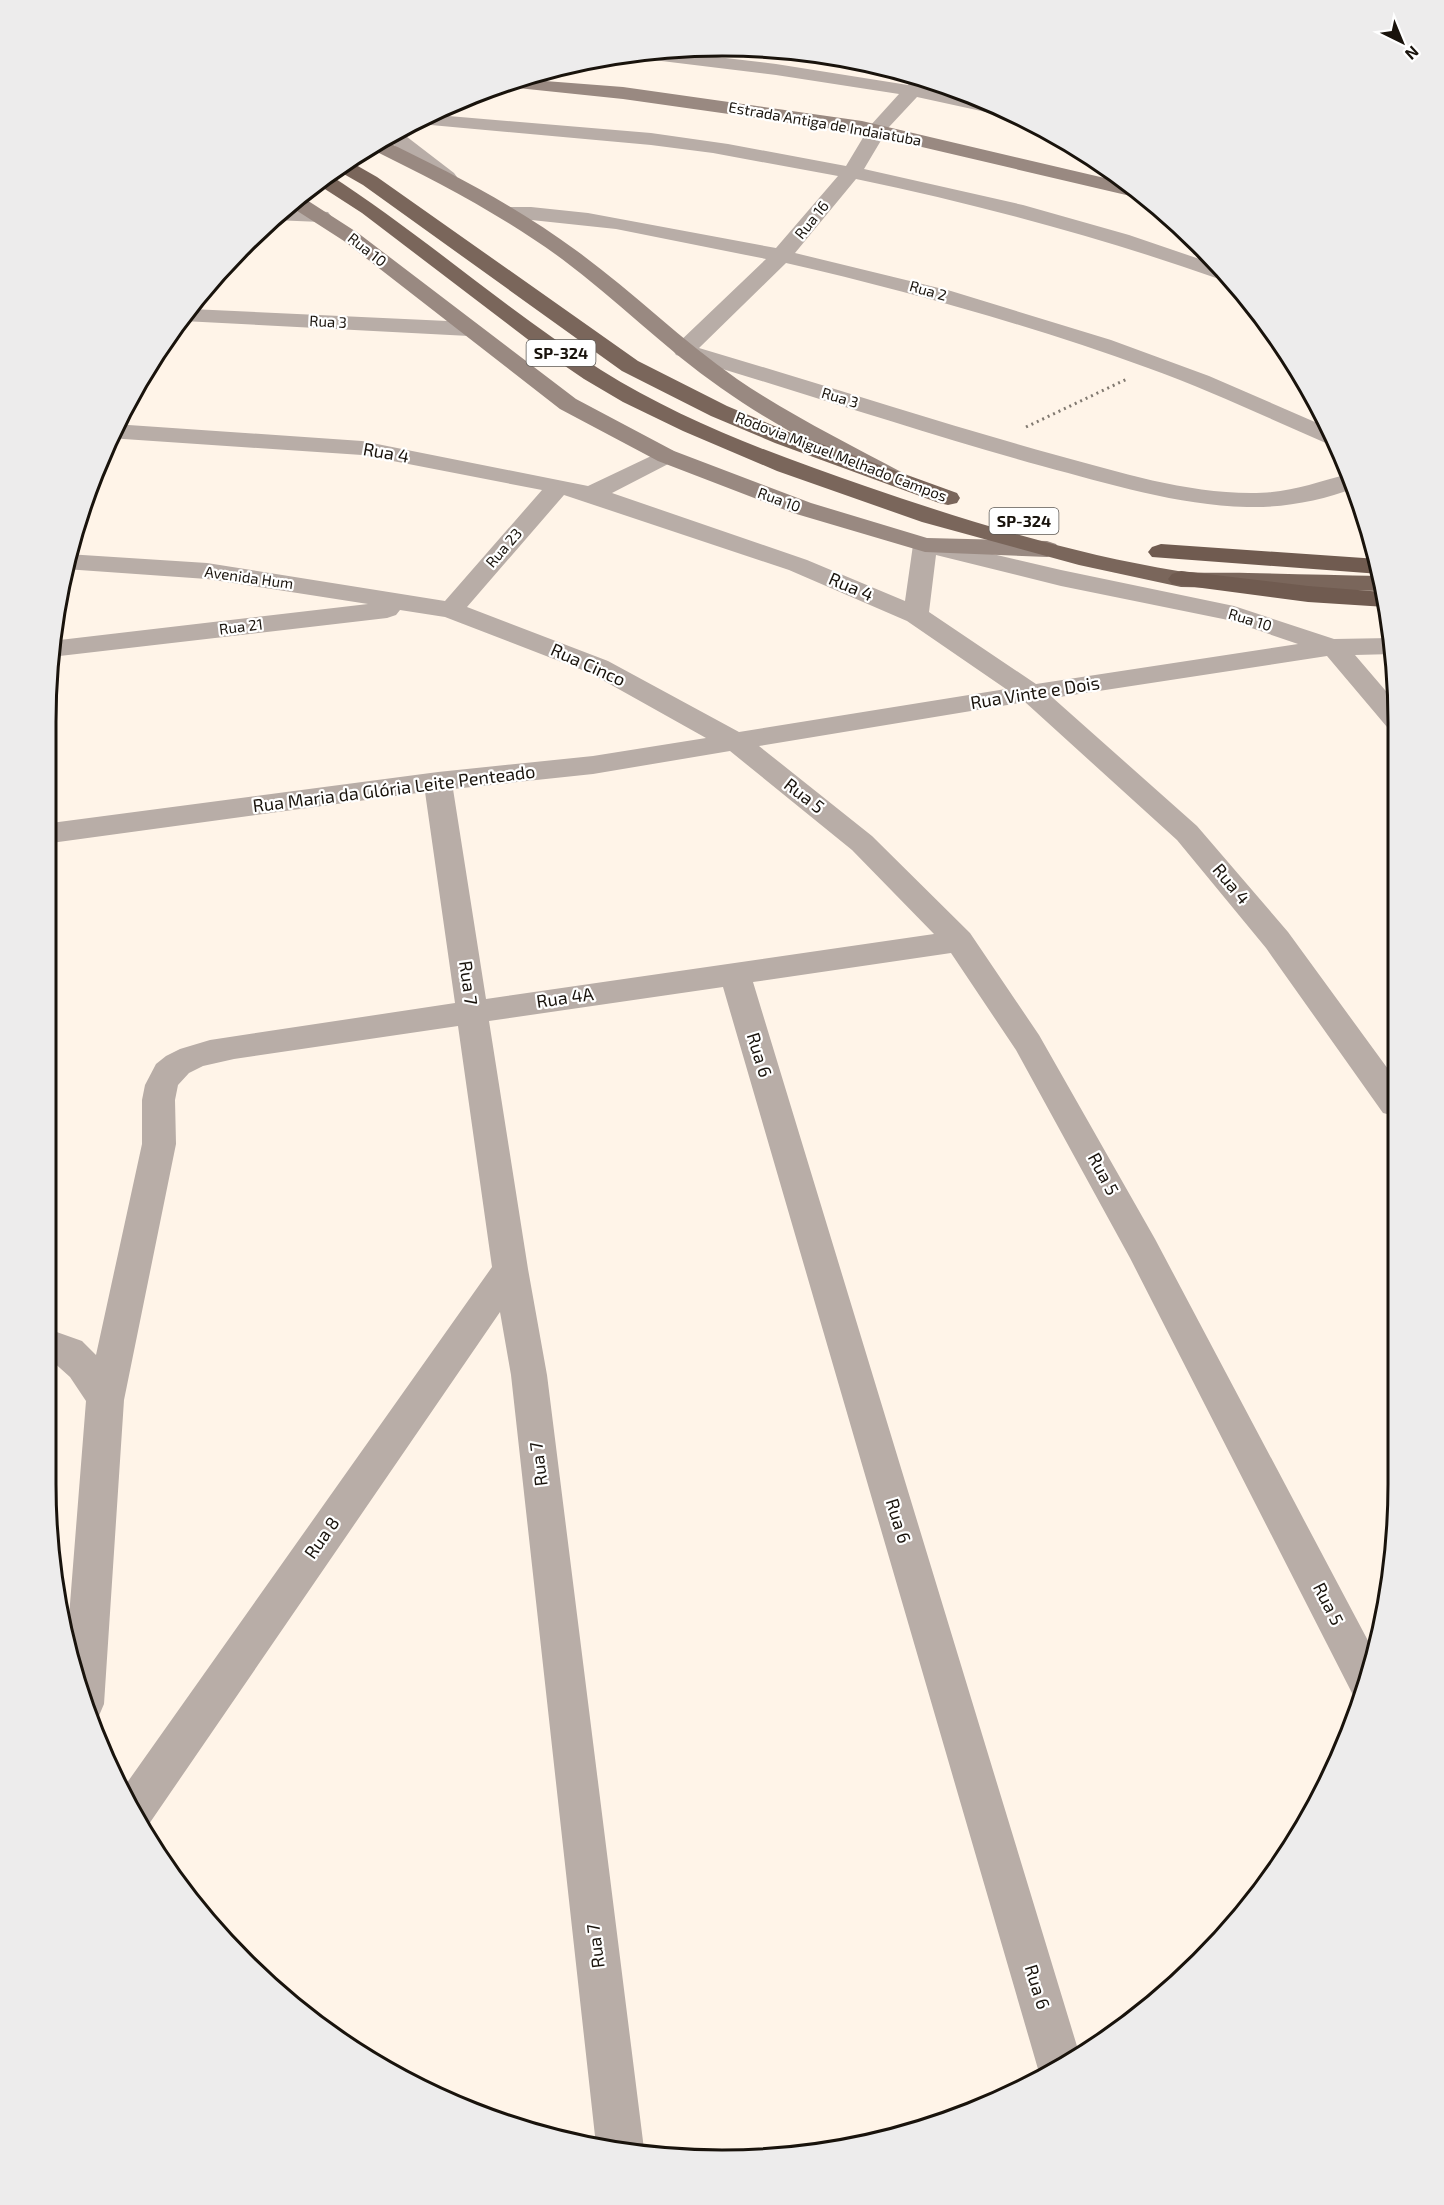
<svg xmlns="http://www.w3.org/2000/svg" width="1444" height="2205" viewBox="0 0 1444 2205" font-family="'Exo 2',sans-serif">
  <style>
    .lines { fill: none; stroke-linecap: round; stroke-linejoin: round }
    .path { stroke: #817970; stroke-width: 3; stroke-dasharray: 2 4; stroke-linecap: butt }
    .minor { fill: #b8ada7; fill-rule: evenodd }
    .secondary { fill: #998981; fill-rule: evenodd }
    .trunk { fill: #7a665b; fill-rule: evenodd }
    .motorway { fill: #705b50; fill-rule: evenodd }
    .labels { text-anchor: middle; stroke-width: 4.5; stroke-linejoin: round; paint-order: stroke }
    .far-street-label { font-size: 15px; fill: #19130c; stroke: #fff }
    .shield { fill: #fff; stroke: #5e5a55; stroke-width: 1.5 }
    .shield-label { font-size: 16px; font-weight: bold; fill: #19130c }
    .street-label { font-size: 18px; fill: #19130c; stroke: #fff }
    .rim { fill: none; stroke: #19130c; stroke-width: 3 }
  </style>
  <rect width="100%" height="100%" fill="#fff4e8"/>
  <g class="lines">
    <path class="path" d="M1026,427L1127,379"/>
    <g class="minor">
      <path d="M657,50L776,64L908,85L915,75L931,79L925,88L980,99L1011,113L1004,116L917,97L889,127L864,169L1023,205L1129,235L1217,265L1231,280L1219,279C1100,237 980,205 856,179L795,253L951,291L1111,340L1209,376L1331,429L1338,446L1328,444C1268,418 1209,390 1148,368C1029,325 908,291 786,263L699,348C818,383 936,422 1056,455C1119,472 1185,493 1251,493C1290,493 1313,483 1349,474L1354,488C1321,501 1283,508 1247,507C1177,505 1109,484 1042,466C919,432 798,391 676,355L673,350L676,345L766,259L616,229L503,217L496,215L493,211L496,207H531L588,213L776,248L838,176L713,153L651,145L409,123L425,114L651,133L728,144L846,166L870,126L899,94L776,75L637,58L629,54Z"/>
      <path d="M398,130L454,173L457,177L454,181H440L385,138Z"/>
      <path d="M284,209L328,212L331,216L328,220L321,222L273,220Z"/>
      <path d="M191,309L469,322L477,324L480,329L477,334L469,336L183,321Z"/>
      <path d="M114,424L362,441L588,486L666,449L674,451L678,456L674,461L612,493L807,560L905,601L913,545L916,540L925,538L1061,570L1234,606L1334,639L1391,638L1394,654L1355,655L1397,704V730L1387,727L1327,656L1053,698L1197,826L1288,932L1396,1080L1395,1116L1383,1113L1266,948L1177,840L1025,702L759,746L872,836L970,933L1039,1035L1155,1239L1374,1652L1364,1699L1353,1695L1130,1258L1016,1050L951,953L753,982L1080,2056L1061,2069L1041,2077L1038,2069L723,987L489,1021L528,1269L547,1375L644,2149L642,2153L596,2145L511,1375L500,1312L149,1824L143,1827L124,1787L492,1267L458,1026L234,1059L203,1066L189,1073L178,1085L175,1100L176,1144L124,1400L104,1704L98,1718L91,1721L81,1700L67,1642L86,1401L70,1377L51,1360V1330L82,1341L96,1355L142,1144V1100L145,1085L156,1064L166,1056L180,1049L210,1040L455,1003L425,792L51,843V823L438,772L593,756L706,738L590,673L445,617L400,610L396,615L387,618L51,657V641L368,604L207,579L65,569L67,554L207,563L445,601L542,490L362,455L109,438ZM564,495L789,570L907,621L1006,689L739,732L608,661L467,607ZM936,555L1061,586L1228,620L1298,644L1036,684L929,612ZM730,751L852,850L934,934L486,999L453,789L593,774Z"/>
    </g>
    <g class="secondary">
      <path d="M519,79L623,87L862,121L1126,183L1145,196L1139,198L862,133L623,99L499,86Z"/>
      <path d="M383,140C450,172 516,206 577,251C632,291 681,340 737,379C790,415 847,443 903,473L907,478L903,483L895,485L887,483C830,453 773,425 721,388C665,349 617,300 562,259C502,215 436,181 369,148Z"/>
      <path d="M299,195L358,233L576,399L674,451L811,503L927,538L1047,541L1056,544L1060,549L1056,554L1047,557L925,552L793,513L658,461L560,409L344,241L288,205Z"/>
    </g>
    <g class="trunk">
      <path d="M349,161L377,177L638,361L727,406L791,433L957,493L960,498L957,503L948,505L939,503L775,443L711,416L622,371L363,185L335,169Z"/>
      <path d="M328,174C422,234 506,310 601,370C682,421 775,455 865,486C967,521 1072,554 1178,571C1201,574 1225,572 1248,573C1292,574 1336,575 1381,576L1383,591L1181,587L1079,565L922,522L777,471L683,431L623,402L584,379L543,351L362,213L314,182Z"/>
    </g>
    <g class="motorway">
      <path d="M1161,544L1378,559L1380,574L1152,557L1148,552L1152,547Z"/>
      <path d="M1181,571L1308,586L1383,592L1386,607L1308,602L1172,584L1168,579L1172,574Z"/>
    </g>
  </g>
  <g class="labels">
    <g class="far-street-label">
      <text transform="translate(825 124) rotate(10)" y="5">Estrada Antiga de Indaiatuba</text>
      <text transform="translate(812 220) rotate(-51)" y="5">Rua 16</text>
      <text transform="translate(367 250) rotate(38)" y="5">Rua 10</text>
      <text transform="translate(928 291) rotate(16)" y="5">Rua 2</text>
      <text transform="translate(328 322) rotate(3)" y="5">Rua 3</text>
      <text transform="translate(840 398) rotate(17)" y="5">Rua 3</text>
      <text transform="translate(841 457) rotate(21)" y="5">Rodovia Miguel Melhado Campos</text>
      <text transform="translate(779 500) rotate(20)" y="5">Rua 10</text>
      <text transform="translate(504 548) rotate(-49)" y="5">Rua 23</text>
      <text transform="translate(249 578) rotate(8)" y="5">Avenida Hum</text>
      <text transform="translate(1250 620) rotate(17)" y="5">Rua 10</text>
      <text transform="translate(241 627) rotate(-7)" y="5">Rua 21</text>
    </g>
    <g class="shield">
      <rect x="526.5" y="340" width="69" height="26" rx="4.5"/>
      <rect x="989.5" y="508" width="69" height="26" rx="4.5"/>
    </g>
    <g class="shield-label">
      <text x="561" y="359">SP-324</text>
      <text x="1024" y="527">SP-324</text>
    </g>
    <g class="street-label">
      <text transform="translate(386 453) rotate(10)" y="6">Rua 4</text>
      <text transform="translate(851 587) rotate(23)" y="6">Rua 4</text>
      <text transform="translate(588 665) rotate(24)" y="6">Rua Cinco</text>
      <text transform="translate(1035 693) rotate(-9)" y="6">Rua Vinte e Dois</text>
      <text transform="translate(394 789) rotate(-7)" y="6">Rua Maria da Glória Leite Penteado</text>
      <text transform="translate(804 796) rotate(38)" y="6">Rua 5</text>
      <text transform="translate(1231 884) rotate(50)" y="6">Rua 4</text>
      <text transform="translate(468 983) rotate(82)" y="6">Rua 7</text>
      <text transform="translate(565 998) rotate(-8)" y="6">Rua 4A</text>
      <text transform="translate(759 1055) rotate(73)" y="6">Rua 6</text>
      <text transform="translate(1103 1174) rotate(62)" y="6">Rua 5</text>
      <text transform="translate(539 1464) rotate(-97)" y="6">Rua 7</text>
      <text transform="translate(898 1521) rotate(73)" y="6">Rua 6</text>
      <text transform="translate(322 1538) rotate(-55)" y="6">Rua 8</text>
      <text transform="translate(1328 1604) rotate(63)" y="6">Rua 5</text>
      <text transform="translate(596 1946) rotate(-97)" y="6">Rua 7</text>
      <text transform="translate(1037 1987) rotate(73)" y="6">Rua 6</text>
    </g>
  </g>
  <path d="M0 0H1444V2205H0ZM722 56H722A666 666 0 0 1 1388 722V1484A666 666 0 0 1 722 2150H722A666 666 0 0 1 56 1484V722A666 666 0 0 1 722 56Z" fill="#edecec" fill-rule="evenodd"/>
  <path class="rim" d="M722 56H722A666 666 0 0 1 1388 722V1484A666 666 0 0 1 722 2150H722A666 666 0 0 1 56 1484V722A666 666 0 0 1 722 56Z"/>
  <g transform="translate(1402 42) rotate(137)" stroke="#ffffff" stroke-width="4.5" paint-order="stroke">
  <path d="M0-4.5L10 22L0 15L-10 22Z" fill="#19130c"/>
  <text y="-9" font-size="16" font-weight="bold" text-anchor="middle" fill="#19130c">N</text>
  </g>
</svg>
